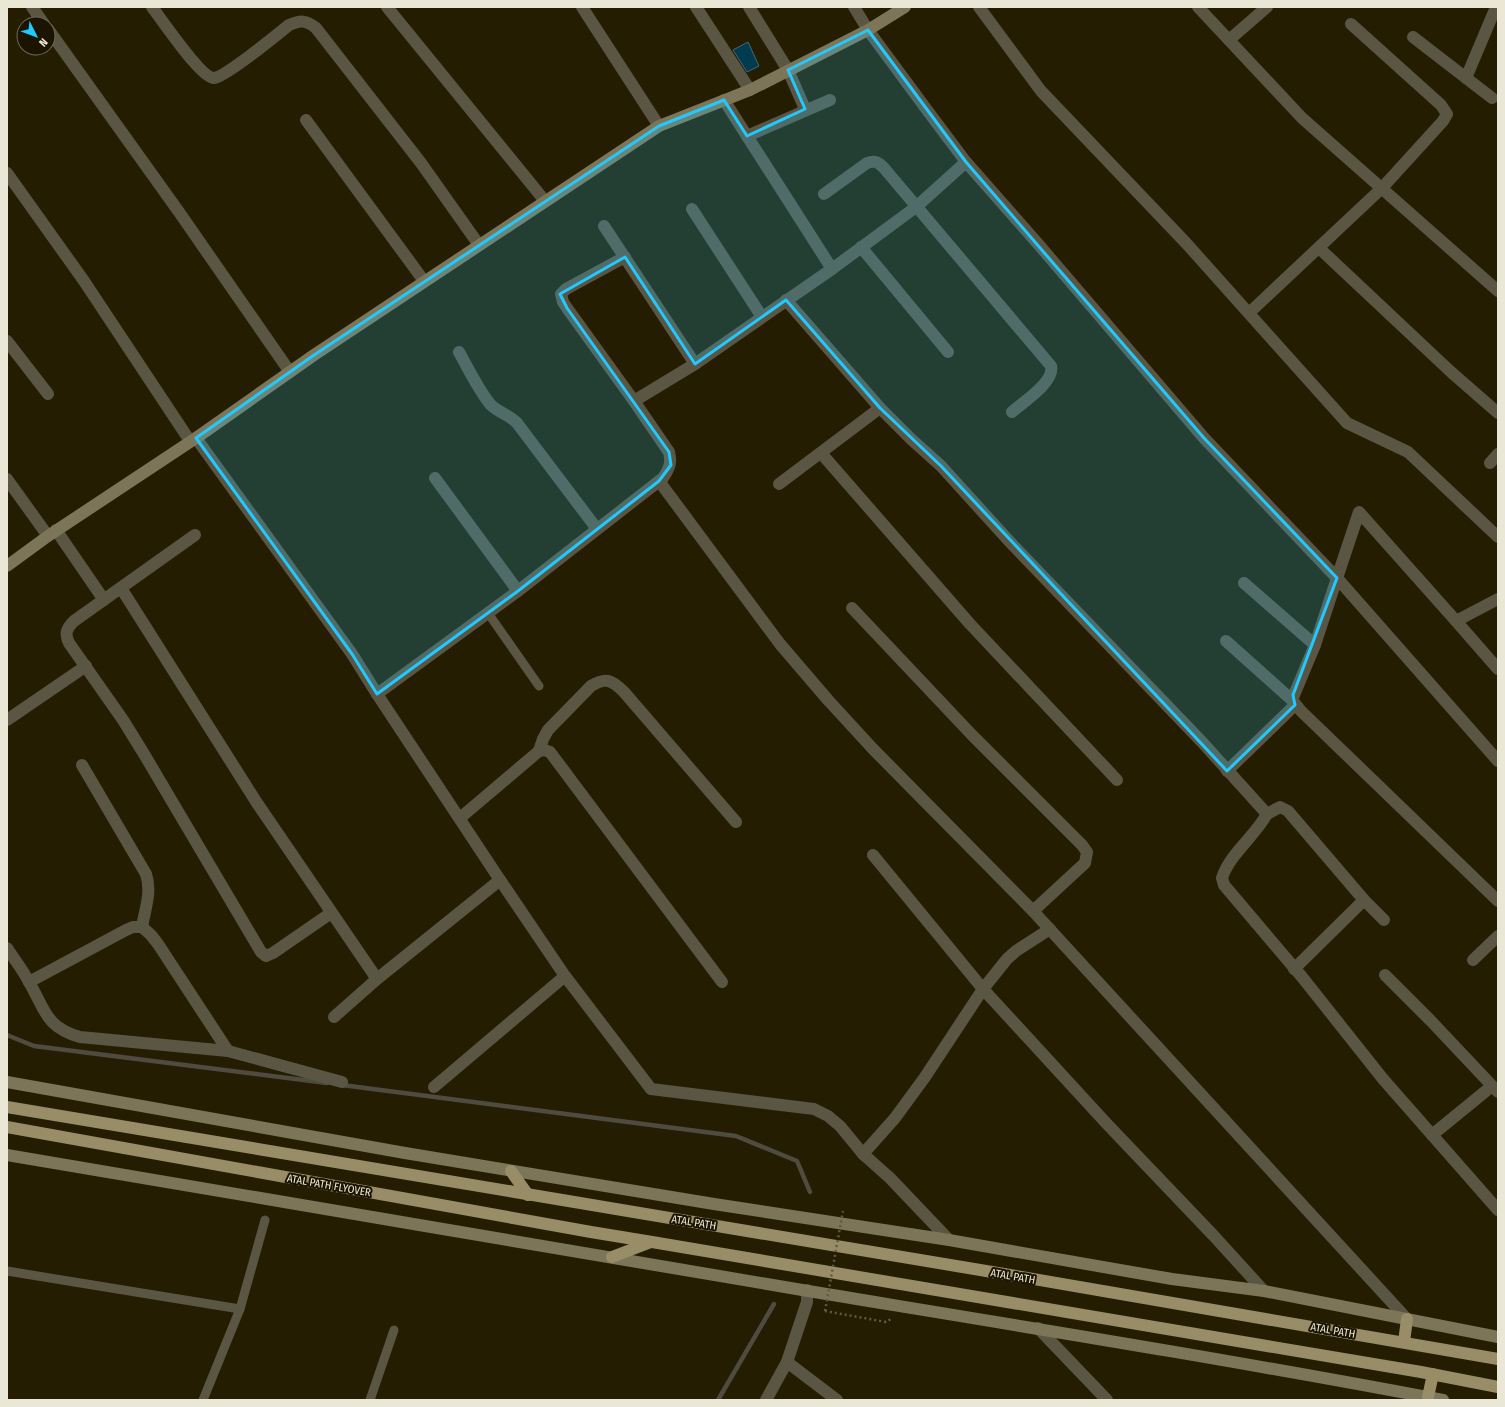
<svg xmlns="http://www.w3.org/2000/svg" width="1505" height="1407" viewBox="0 0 1505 1407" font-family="'Fira Sans Condensed',sans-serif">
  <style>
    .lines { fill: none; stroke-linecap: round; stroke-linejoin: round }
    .stream { stroke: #504b40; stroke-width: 4.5 }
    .building { fill: #003b4f; stroke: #476977 }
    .path { stroke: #605a42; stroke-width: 2.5; stroke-dasharray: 2 3; stroke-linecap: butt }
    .lane { stroke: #5a5643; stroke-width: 9 }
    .street { stroke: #5a5643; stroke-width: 12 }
    .secondary { stroke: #7d7558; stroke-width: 12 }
    .primary { stroke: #988d67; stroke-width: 12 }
    .path-bridge { stroke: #605a42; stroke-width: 2.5; stroke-dasharray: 2 3; stroke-linecap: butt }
    .marked { fill: #22c9fe; fill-opacity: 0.2; stroke: #22c9fe; stroke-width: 3; stroke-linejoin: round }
    .labels { text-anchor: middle; stroke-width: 4; stroke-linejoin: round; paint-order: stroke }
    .street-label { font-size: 11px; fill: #ebe7d6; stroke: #1b1400 }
  </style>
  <rect width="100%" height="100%" fill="#241d02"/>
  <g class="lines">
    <g class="stream">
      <path d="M7,1035L34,1046L327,1083"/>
      <path d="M342,1085L736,1136L797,1161L810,1192"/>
      <path d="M718,1400L774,1304"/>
    </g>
  </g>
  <path class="building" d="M748,42L759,66L747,72L733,50Z"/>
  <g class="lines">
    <path class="path" d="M825,1311L886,1322L891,1319"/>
    <g class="lane">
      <path d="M488,613L539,686"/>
      <path d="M7,1271L240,1309"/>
      <path d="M203,1400L240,1309L265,1220"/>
      <path d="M370,1400L394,1330"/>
    </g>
    <g class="street">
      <path d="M32,7L44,24"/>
      <path d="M152,7C162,20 201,78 214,78C225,77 278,34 289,25C301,20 306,20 316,28L421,163L479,245"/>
      <path d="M387,7L545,201"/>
      <path d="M582,7L659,126"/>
      <path d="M696,7L750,90"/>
      <path d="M749,7L788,70L805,109"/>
      <path d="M854,7L868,30L927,110L966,162L1039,245L1204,438L1337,578L1359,512L1456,621L1498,599"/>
      <path d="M979,7L1041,91L1186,243L1347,423L1408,452L1498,537"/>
      <path d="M1198,7L1302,118L1498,291"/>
      <path d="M48,29L179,212L290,372"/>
      <path d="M1413,37L1492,98"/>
      <path d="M1229,40L1267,7"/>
      <path d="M1466,78L1496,7"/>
      <path d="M724,100L832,269L916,207L966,162"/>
      <path d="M306,120L424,281"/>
      <path d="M747,136L830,100"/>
      <path d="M7,173L84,281L190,441"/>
      <path d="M824,194L867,163C875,160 878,162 884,168L1051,366C1055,382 1023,402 1012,412"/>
      <path d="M692,209L762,317"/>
      <path d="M604,226L695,364"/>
      <path d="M861,247L948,352"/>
      <path d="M1319,248L1451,372L1498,413"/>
      <path d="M625,257L566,289L561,294L563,302L567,308L634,401"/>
      <path d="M786,300L880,408L911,439L941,466L1009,541L1202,742L1267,814C1255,836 1229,855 1222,878L1224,885L1302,977L1383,1079L1498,1210"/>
      <path d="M1249,313L1382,188L1443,121L1447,114L1441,105L1351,24"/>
      <path d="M7,341L48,394"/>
      <path d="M459,352C468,368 479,391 491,405C499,413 510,415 517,423L597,529"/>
      <path d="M196,438L352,654L377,694L500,880L565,976L651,1089L814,1109L828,1116L840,1126L863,1154L890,1178L949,1240"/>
      <path d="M821,453L970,624L1117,780"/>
      <path d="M1490,463L1498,454"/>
      <path d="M435,478L518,591"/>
      <path d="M7,479L48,536"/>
      <path d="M659,481L780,644L828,700L873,749L1033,911L1407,1319"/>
      <path d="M779,484L880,408"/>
      <path d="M56,530L104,600"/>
      <path d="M195,535L74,621C67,628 64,633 69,643L123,720L144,754L261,952L266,956L273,953L331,913"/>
      <path d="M1244,583L1315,645"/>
      <path d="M121,588L257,803L377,979"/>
      <path d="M852,608L972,735L1082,845L1087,852L1085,863L1033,911"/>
      <path d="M1456,621L1498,669"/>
      <path d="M1226,641L1292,700"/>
      <path d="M377,694L518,591L663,478C669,469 672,463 669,452L634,401L695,364L832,269"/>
      <path d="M7,720L86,666"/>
      <path d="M539,751L543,739L548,730L591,686C606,677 612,680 624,692L736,822"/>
      <path d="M1498,761L1337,578L1315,645L1292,700L1301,711L1498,901"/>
      <path d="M82,765L146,874C152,892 145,909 142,927"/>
      <path d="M1227,771L1295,705"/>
      <path d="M1267,814L1280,807L1288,811L1364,900L1384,920"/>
      <path d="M460,818L539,751L544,750L550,752L722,982"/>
      <path d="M873,855L983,989L1107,1124L1213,1235L1264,1291"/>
      <path d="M7,948C14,959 23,970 29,982C45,1009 45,1027 80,1037L228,1051L342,1082"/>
      <path d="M1473,960L1498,936"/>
      <path d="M1294,969L1364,900"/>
      <path d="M1385,975L1431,1021L1498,1092"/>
      <path d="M29,982L126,930L133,927H142L151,935L158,944L228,1051"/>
      <path d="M334,1017L377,979L500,880"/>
      <path d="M434,1087L565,976"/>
      <path d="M1432,1135L1492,1086"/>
      <path d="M863,1154L895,1118L925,1077L983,989L1007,959L1016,951L1050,929"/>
      <path d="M1038,1328L1107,1400"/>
      <path d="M787,1362L837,1400"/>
      <path d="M766,1400L787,1362L807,1302V1290"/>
    </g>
    <g class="secondary">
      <path d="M7,566L48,536L196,438L314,355L659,126L750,90L868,30L905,7"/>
      <path d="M7,1082L405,1153L714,1204L949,1240L1172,1279L1264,1291L1498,1337"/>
      <path d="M7,1155C274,1200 541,1246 808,1291C1020,1326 1232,1360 1443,1400"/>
    </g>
    <g class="primary">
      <path d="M7,1107L1010,1275L1498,1359"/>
      <path d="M7,1127L591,1232L652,1242L1421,1372L1498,1387"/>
      <path d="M511,1171L528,1195"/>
      <path d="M612,1257L651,1242"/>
      <path d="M1404,1342L1407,1319"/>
      <path d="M1428,1397L1433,1374"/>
    </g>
    <path class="path-bridge" d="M825,1311L843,1211"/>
  </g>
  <path class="marked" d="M868,30L966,162L1204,438L1337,578L1293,695L1295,705L1227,771L941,466L880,408L786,300L695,364L625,257L560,294L567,308L669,452L671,465L659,481L518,591L377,694L352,654L196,438L314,355L659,126L724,100L747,136L805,109L788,70Z"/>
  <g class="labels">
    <g class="street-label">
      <text transform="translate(329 1185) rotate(10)" y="4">ATAL PATH FLYOVER</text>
      <text transform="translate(694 1222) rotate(9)" y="4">ATAL PATH</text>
      <text transform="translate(1013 1276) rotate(10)" y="4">ATAL PATH</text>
      <text transform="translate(1333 1330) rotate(10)" y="4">ATAL PATH</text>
    </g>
  </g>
  <rect width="1505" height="1407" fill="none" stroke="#ebe7d6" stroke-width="16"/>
  <g transform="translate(36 36) rotate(132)"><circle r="19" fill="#1b1400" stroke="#6e6856"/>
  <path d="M0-3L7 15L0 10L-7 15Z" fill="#22c9fe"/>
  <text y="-6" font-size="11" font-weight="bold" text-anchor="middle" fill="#ebe7d6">N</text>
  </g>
</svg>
